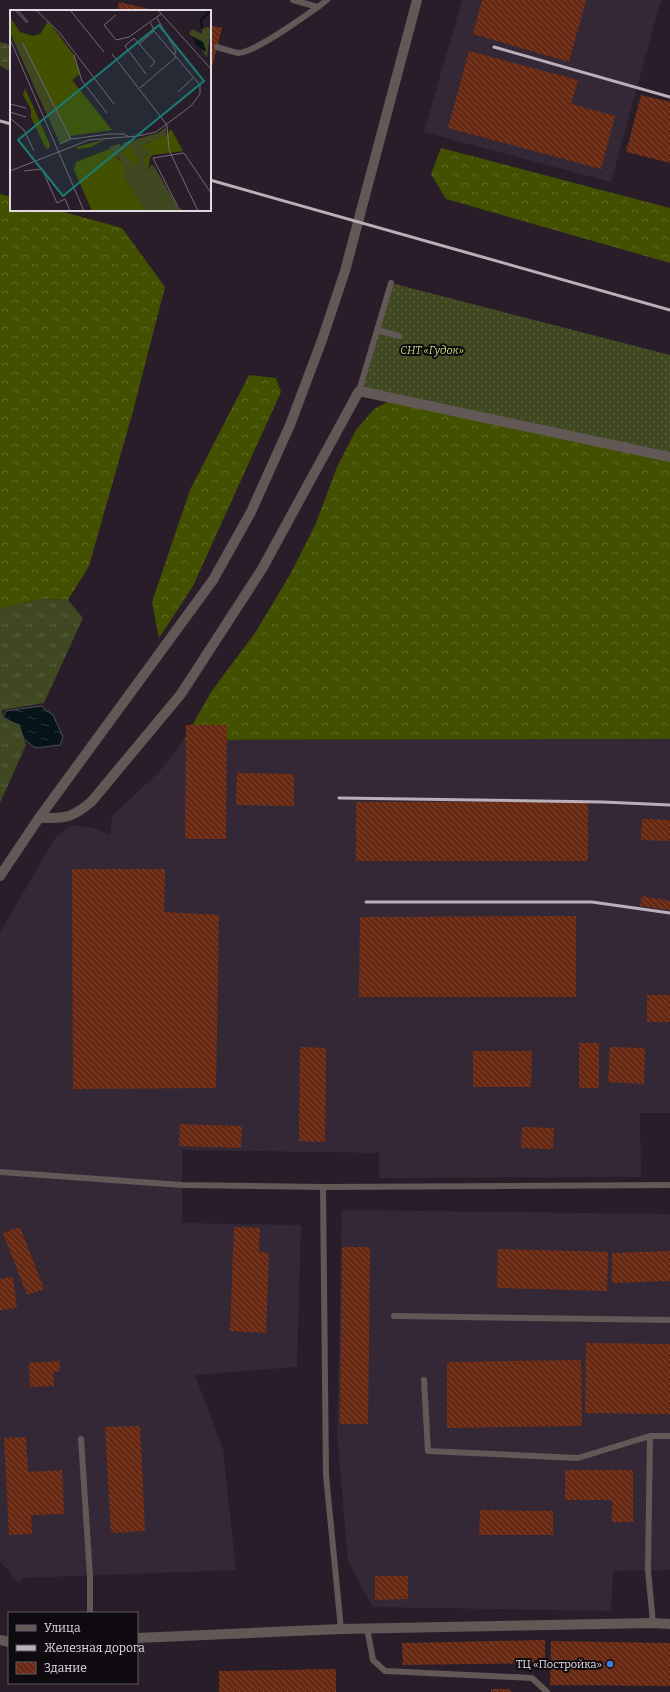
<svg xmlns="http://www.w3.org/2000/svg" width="670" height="1692" viewBox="0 0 670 1692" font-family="Bitter,serif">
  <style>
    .industrial { fill: #352836 }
    .grass { fill: url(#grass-tufts) }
    .forest { fill: url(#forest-crowns) }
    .wetland { fill: url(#wetland-marsh) }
    .garden { fill: url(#garden-dots) }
    .water { fill: url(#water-ripples); stroke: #494f54 }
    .building { fill: url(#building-back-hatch) }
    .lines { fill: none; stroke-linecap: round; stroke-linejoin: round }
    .service { stroke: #625856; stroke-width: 6 }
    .minor { stroke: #625856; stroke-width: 10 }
    .tertiary { stroke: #625856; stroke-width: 10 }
    .rail { stroke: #b9b0b9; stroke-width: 3 }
    .shop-dot { fill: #3f7fe0; stroke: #0f0a0f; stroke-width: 1.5 }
    .labels { text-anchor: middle; stroke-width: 4; stroke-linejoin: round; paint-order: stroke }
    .park-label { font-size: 11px; font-style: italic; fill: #c4db79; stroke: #0f0a0f }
    .poi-label { font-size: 11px; fill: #e2dae2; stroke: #0f0a0f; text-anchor: end }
    .inset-river { fill: none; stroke: #071417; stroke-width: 2 }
    .inset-road { fill: none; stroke: #736974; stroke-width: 1 }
    .view { fill: #1a7b74; fill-opacity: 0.15; stroke: #1a7b74; stroke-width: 2 }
    .inset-edge { fill: none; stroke: #e2dae2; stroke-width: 2 }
  </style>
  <defs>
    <pattern id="grass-tufts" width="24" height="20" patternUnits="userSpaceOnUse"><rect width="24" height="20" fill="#3f4821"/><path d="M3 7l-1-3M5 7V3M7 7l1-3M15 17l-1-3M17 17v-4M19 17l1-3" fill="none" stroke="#5a6241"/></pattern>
    <pattern id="forest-crowns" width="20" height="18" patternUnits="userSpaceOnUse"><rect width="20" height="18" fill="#425000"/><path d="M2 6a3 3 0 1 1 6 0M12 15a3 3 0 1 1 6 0" fill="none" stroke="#5d6925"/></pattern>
    <pattern id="wetland-marsh" width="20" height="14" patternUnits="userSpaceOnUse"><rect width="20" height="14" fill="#3f4821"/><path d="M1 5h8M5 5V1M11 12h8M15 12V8" fill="none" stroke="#5a6241"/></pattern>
    <pattern id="garden-dots" width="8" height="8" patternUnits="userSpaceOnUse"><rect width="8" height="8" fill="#3f4821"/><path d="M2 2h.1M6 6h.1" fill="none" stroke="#5a6241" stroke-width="1.8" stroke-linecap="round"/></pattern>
    <pattern id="water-ripples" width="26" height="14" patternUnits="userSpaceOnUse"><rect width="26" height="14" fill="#071417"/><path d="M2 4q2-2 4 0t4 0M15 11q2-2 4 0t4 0" fill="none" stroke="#2b3638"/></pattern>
    <pattern id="building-back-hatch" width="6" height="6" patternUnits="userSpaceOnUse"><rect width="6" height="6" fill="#682912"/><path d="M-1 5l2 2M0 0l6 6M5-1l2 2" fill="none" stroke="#7d4734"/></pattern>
  </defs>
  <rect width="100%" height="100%" fill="#291d2a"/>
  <g class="industrial">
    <path d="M462,0H661L611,182L424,132Z"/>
    <path d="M670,739V1113H640L641,1177L379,1178V1153L182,1150V1223L301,1225L297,1367L195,1375L223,1449L236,1570L22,1578L19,1583L0,1561V932L56,837L70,825L92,828L110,834L112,816L159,772L184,740Z"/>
    <path d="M342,1210L670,1214V1570L613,1571L611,1611L373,1607L348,1562L337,1434Z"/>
  </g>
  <path class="grass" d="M40,599L68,600L83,618L44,703L2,710L3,718L19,725L26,745L0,803V609Z"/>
  <g class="forest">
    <path d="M441,148L670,208V263L446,199L431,174Z"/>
    <path d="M0,194L11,197V210H57L122,228L165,287L133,411L89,566L68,600L40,599L0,609Z"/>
    <path d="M249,375L276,378L281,392L193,586L159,638L152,602L190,490Z"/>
    <path d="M395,398L670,457V739L184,740L211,692L255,633L291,573L316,523L337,467L356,430L374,409Z"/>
  </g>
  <path class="wetland" d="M0,42L11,45V72L0,66Z"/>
  <path class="garden" d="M391,283L670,355V458L359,391Z"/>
  <path class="water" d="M41,706L53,715L63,737L60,745L35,748L24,739L19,725L3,718L6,711Z"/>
  <g class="building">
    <path d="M482,0H586L569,62L473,34Z"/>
    <path d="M119,2L153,10V11H117Z"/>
    <path d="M210,25L222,28L212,67L210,66Z"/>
    <path d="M469,51L578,80L571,104L615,116L601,169L448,128Z"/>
    <path d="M641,95L670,102V163L626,152Z"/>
    <path d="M186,725H227L226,839H185Z"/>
    <path d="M237,773L294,774V806L236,805Z"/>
    <rect x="356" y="802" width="232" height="59"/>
    <path d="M642,819L670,820V841L641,840Z"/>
    <path d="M72,869H165L164,912L219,915L216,1088L73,1089Z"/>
    <path d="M642,896L670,901V910L640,906Z"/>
    <path d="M576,916V997H359L360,917Z"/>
    <rect x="647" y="995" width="23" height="27"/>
    <rect x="579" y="1043" width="20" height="45"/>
    <path d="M300,1047L326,1048L325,1142L299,1141Z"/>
    <path d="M610,1047L645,1048L644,1084L608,1082Z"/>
    <path d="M473,1051H532L531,1087H473Z"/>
    <path d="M180,1124L242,1126L241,1148L179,1146Z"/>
    <path d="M522,1127L554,1128L553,1149L521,1148Z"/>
    <path d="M20,1227L44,1289L27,1295L3,1233Z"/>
    <path d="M234,1227L260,1228L259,1252L269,1253L266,1333L230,1331Z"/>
    <path d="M342,1247H370L368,1424H340Z"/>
    <path d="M498,1249L608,1252L607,1291L497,1288Z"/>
    <path d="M670,1251V1281L612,1283V1253Z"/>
    <path d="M13,1277L17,1308L0,1310V1279Z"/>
    <path d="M586,1343L670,1344V1414L585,1413Z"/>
    <path d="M581,1360L582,1426L447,1428V1362Z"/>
    <path d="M60,1361V1371L53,1372L54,1386L30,1387L29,1363Z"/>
    <path d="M140,1426L145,1531L111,1533L105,1427Z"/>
    <path d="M26,1437L28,1472L62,1470L64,1514L31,1515L32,1534L9,1535L4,1438Z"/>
    <path d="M565,1470H633V1522H612V1500H565Z"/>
    <path d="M480,1510L553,1511V1535H479Z"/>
    <path d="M375,1576H408V1599L375,1600Z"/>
    <path d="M545,1640V1663L403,1665L402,1643Z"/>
    <path d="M551,1641L670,1643V1686L550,1685Z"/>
    <path d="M336,1669V1692H219V1671Z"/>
    <path d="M491,1689H508L512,1692H491Z"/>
  </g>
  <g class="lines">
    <g class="service">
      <path d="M293,0L318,7L327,0"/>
      <path d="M217,47C224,49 232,52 238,53C255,53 303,17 318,7"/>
      <path d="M377,330L399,336"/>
      <path d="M359,391L391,283"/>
      <path d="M0,1172L182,1185L323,1187L670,1185"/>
      <path d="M323,1187L326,1475L341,1629"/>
      <path d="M394,1316L670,1320"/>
      <path d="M424,1380L428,1451L578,1458L650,1436H670"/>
      <path d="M650,1436L648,1570L653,1623"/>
      <path d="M81,1439L90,1576V1613"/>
      <path d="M367,1628L373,1660L385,1671L532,1678L547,1692"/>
    </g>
    <path class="minor" d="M39,818C66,818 71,819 92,801L181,694L262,569L359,391L670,457"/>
    <g class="tertiary">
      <path d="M0,876L39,818L213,580L251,512L290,425L322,340L345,271L417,0"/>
      <path d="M137,1638L341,1629L653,1623L670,1624"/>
      <path d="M0,1640L9,1642"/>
    </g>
    <g class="rail">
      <path d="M494,47L670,97"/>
      <path d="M0,121L11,124"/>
      <path d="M210,180L670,310"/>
      <path d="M339,798L603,802L670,805"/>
      <path d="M366,902H592L670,913"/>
    </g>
  </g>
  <circle class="shop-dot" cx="610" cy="1664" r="4"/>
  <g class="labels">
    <g class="park-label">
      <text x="432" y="354">СНТ «Гудок»</text>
    </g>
    <g class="poi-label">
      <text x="602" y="1668">ТЦ «Постройка»</text>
    </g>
  </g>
  <g transform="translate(10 10)">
    <rect width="201" height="201" fill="#291d2a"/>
    <path d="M156,117V125L131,136L139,138V143L134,147L139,160L141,155L144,156L167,196L174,201H136L115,168L110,149L100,142L99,137L109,134L112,137L113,133L148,123Z" fill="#3f4821"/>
    <path d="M0,7L10,22L23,26L30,24L38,11L64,45L70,64L62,70L102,120L60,126L12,31L5,34L0,22ZM15,78L40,135L39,138L36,139L21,107V99L13,85ZM161,119L173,141L143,145L140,147L138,160L133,149L139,143V138L134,140L131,136L156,125ZM96,129L81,137L68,139L66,137ZM118,136L128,148L126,156L114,145V141ZM99,139L114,155L115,168L136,201H82L64,160L66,152Z" fill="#425000"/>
    <path d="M197,17L201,18L197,47L192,41L196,40L193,32L179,24L182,19L192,24V19Z" fill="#3f4821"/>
    <path d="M12,31L61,129L50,134L5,34Z" fill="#3f4821"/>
    <path d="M182,27L193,32L196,42L186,35Z" fill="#071417"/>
    <path class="inset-river" d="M192,19L191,10L201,0"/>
    <path class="inset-road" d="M5,0L17,13M8,0L18,12M26,0L49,22L104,94M60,0L94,42M148,0L201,59M106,5L94,15L106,30L119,27L151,4M147,8L166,41L164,45M0,29L74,201M12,32L61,129L99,124H114L119,127M129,34L144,21M102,44L157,115L159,140L188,201M64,45L72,71L97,103M136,64L115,36L124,28L145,52L140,57M130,78L166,47M168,82L184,67M0,94L16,98M0,102L16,107M0,108L14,120L24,141M50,134L61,129M0,161L79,130L128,126L146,122L181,96L190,84V75L144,21L141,13M14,161L32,159L47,193L55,189L60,201M168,197L143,148L174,143L201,183"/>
    <path class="view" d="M149,15L194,71L53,186L8,130Z"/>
    <rect width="201" height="201" class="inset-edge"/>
  </g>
  <rect x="8" y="1612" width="130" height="72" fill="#0f0a0f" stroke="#635d63"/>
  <rect x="16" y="1625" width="20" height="6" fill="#625856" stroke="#635d63"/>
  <text x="44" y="1632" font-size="12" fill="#e2dae2">Улица</text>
  <rect x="16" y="1645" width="20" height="6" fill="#b9b0b9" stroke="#635d63"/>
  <text x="44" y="1652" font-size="12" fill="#e2dae2">Железная дорога</text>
  <rect x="16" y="1662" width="20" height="12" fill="url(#building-back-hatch)" stroke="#635d63"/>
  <text x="44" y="1672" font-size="12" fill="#e2dae2">Здание</text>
</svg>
